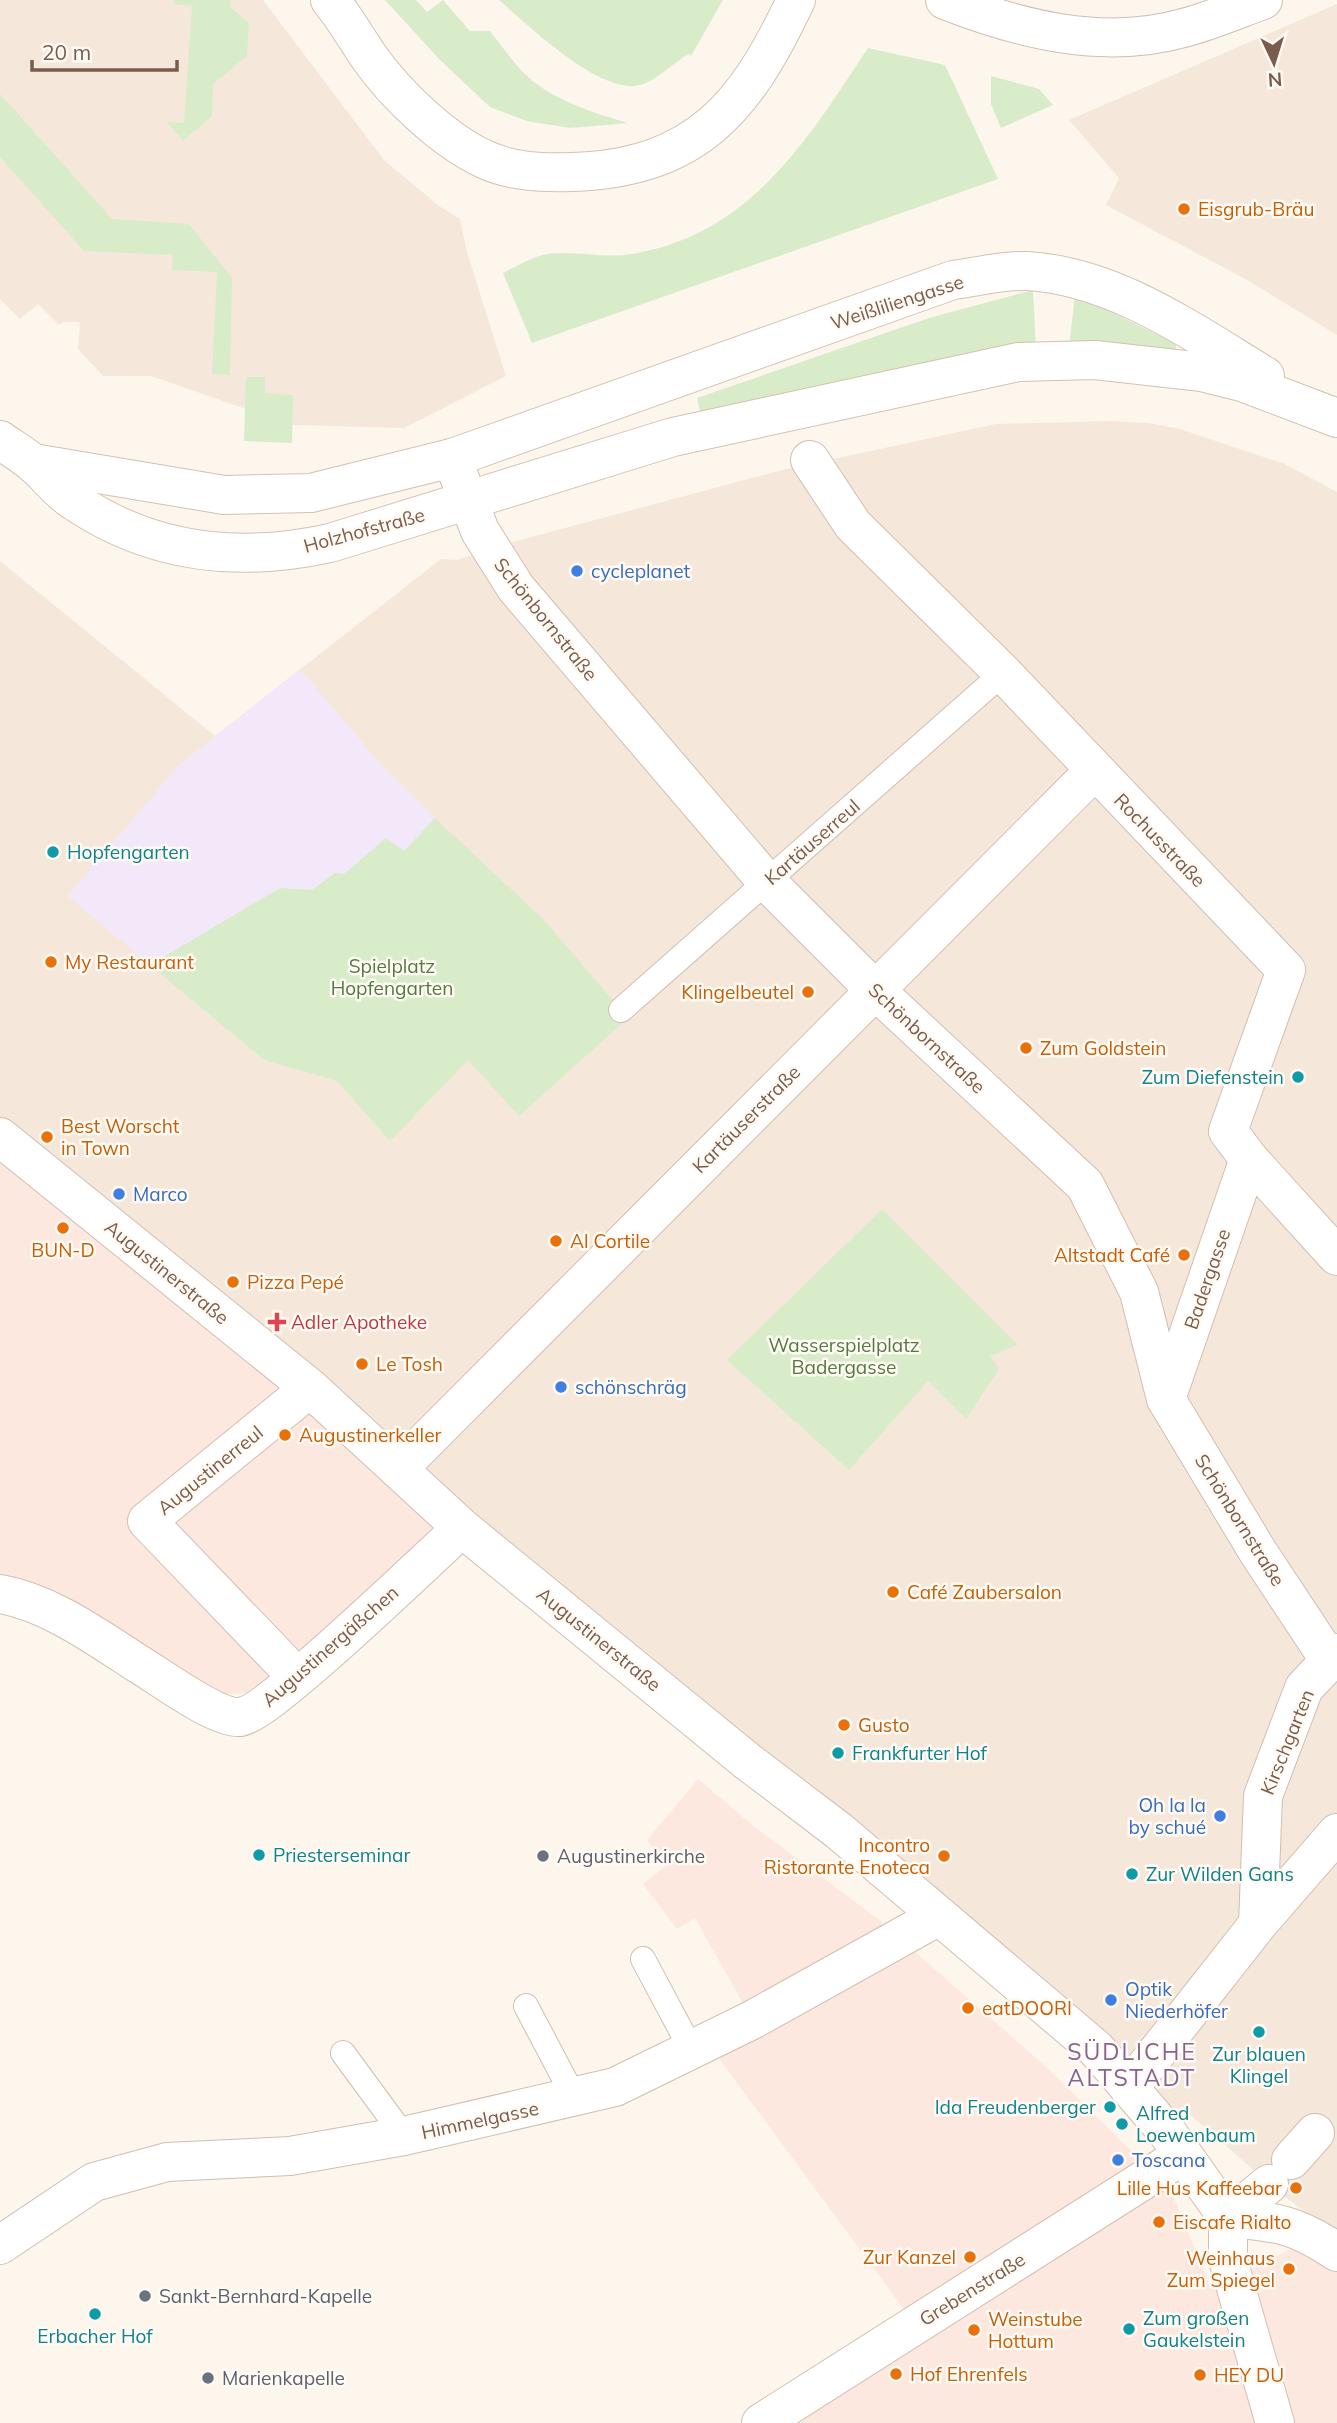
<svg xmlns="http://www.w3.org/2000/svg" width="1337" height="2423" viewBox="0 0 1337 2423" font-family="Mulish,sans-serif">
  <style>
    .residential { fill: #f5e8da }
    .commercial { fill: #fde8e0 }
    .education { fill: #f3e8fa }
    .green { fill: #d8ecc9 }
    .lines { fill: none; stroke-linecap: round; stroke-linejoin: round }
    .lane-casing { stroke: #d1beb0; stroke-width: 26 }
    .street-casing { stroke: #d1beb0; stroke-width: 40 }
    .secondary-casing { stroke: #d6c0b0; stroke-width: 40 }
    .lane { stroke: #fff; stroke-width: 24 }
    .street { stroke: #fff; stroke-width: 38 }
    .secondary { stroke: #fff; stroke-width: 38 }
    .food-dot { fill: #e8710a; stroke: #fffaf3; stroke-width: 2.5 }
    .shop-dot { fill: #3f7fe0; stroke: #fffaf3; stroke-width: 2.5 }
    .culture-dot { fill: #0f9aa8; stroke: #fffaf3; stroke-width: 2.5 }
    .health-dot { fill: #e0444e; stroke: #fffaf3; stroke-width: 2.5 }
    .worship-dot { fill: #6b7280; stroke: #fffaf3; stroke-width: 2.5 }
    .labels { text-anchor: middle; stroke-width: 5; stroke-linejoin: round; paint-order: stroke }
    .food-label { font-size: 19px; fill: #c56008; stroke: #fffaf3; text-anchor: start }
    .street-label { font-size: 19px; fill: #7a5c4d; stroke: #fffaf3 }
    .shop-label { font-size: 19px; fill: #366cbe; stroke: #fffaf3; text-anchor: start }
    .culture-label { font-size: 19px; fill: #0d838f; stroke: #fffaf3; text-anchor: start }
    .park-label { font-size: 19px; fill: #537a41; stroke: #fffaf3 }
    .health-label { font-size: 19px; fill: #be3a42; stroke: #fffaf3; text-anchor: start }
    .worship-label { font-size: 19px; fill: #5b616d; stroke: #fffaf3; text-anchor: start }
    .quarter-label { font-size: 23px; letter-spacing: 2px; fill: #846695; stroke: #fffaf3 }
  </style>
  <rect width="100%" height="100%" fill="#fdf6ec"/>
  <g class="residential">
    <path d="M0,0H263L384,160L439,206L460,219L467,252L506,376L404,428L292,425L151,376H103L78,349L80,322H63L59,325L38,304L20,319L0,299Z"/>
    <path d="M1337,4V335L1249,281L1106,205L1119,178L1069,120Z"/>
    <path d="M1111,421L1148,423L1180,429L1285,464L1337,492V2237L1274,2188L1185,2110L1160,2146L1091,2070L721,1751L0,1145V561L215,736L441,559L457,560L520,540L782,470L996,424Z"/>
  </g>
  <g class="commercial">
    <path d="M0,1162L275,1376L450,1523L250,1693L209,1695L43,1591L0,1575Z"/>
    <path d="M698,1779L755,1827L882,1922L881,1935L749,2014L695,1918L677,1929L643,1884L666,1866L647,1840Z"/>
    <path d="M905,1943L1043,2064L1144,2163L906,2312L718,2057Z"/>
    <path d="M1168,2184L1210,2285L1254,2268L1304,2242L1337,2264V2423H803L798,2415Z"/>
  </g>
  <path class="education" d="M300,669L382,766L435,818L404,851L386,838L344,874L335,873L312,890L280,888L150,965L68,896L178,766Z"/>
  <g class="green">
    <path d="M174,0H230L231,8L249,23L247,56L213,84L212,116L183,141L167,122L184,123L192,6L174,4Z"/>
    <path d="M385,0H416L427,12L443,0L470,31H490C500,44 510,58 521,70C548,99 591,112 628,123L570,128L527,121L490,107L440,60Z"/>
    <path d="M499,0H723L691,56L689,54C671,63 652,88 629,86C588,83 529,26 499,0Z"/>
    <path d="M868,48L945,65L998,179L532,343L503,273C516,267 533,256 547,254C575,250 604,259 632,254C751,234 807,140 868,48Z"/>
    <path d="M991,76L1039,89L1053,105L1001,128L991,104Z"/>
    <path d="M0,94L112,219L189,224L232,278L230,375L212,374L217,272L172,270L173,255L84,251L0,157Z"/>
    <path d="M1033,290L1036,348L700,412L697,398L929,318Z"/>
    <path d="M1075,294L1176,344V358L1069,348Z"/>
    <path d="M246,377H265V393L293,395L292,443L244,441Z"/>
    <path d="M435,818L544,920L628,1018L519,1116L468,1060L390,1141L337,1081L264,1060L150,965L280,888L312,890L335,873L344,874L386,838L404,851Z"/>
    <path d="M882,1209L1018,1345L990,1356L999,1369L966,1419L928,1381L849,1470L727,1360Z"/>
  </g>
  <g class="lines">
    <defs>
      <g id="lane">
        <path d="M621,1010L1003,673"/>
        <path d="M643,1959L691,2049"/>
        <path d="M526,2006L575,2099"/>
        <path d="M343,2053L404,2136"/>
      </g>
      <g id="street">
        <path d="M945,0C1022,30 1105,51 1187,27C1213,20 1238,9 1263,0"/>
        <path d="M452,458L480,531L516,588L767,882L874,989L1085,1185L1139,1292L1166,1399L1258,1552L1330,1661"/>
        <path d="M810,460L853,525L1003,673L1286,970L1228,1131L1249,1159L1337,1256"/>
        <path d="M0,1137L310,1388L462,1528L747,1761L839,1831L1096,2049L1167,2132L1228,2218V2260L1275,2423"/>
        <path d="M1166,1399L1249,1159"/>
        <path d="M398,1469L1094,771"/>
        <path d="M0,1594C50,1603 95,1636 137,1663C159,1676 216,1719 240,1717C268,1714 431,1556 462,1528"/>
        <path d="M297,1677L147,1521L310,1388"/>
        <path d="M1258,1924L1263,1796L1304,1688L1337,1653"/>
        <path d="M1129,2088L1258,1924L1337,1833"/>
        <path d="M1291,2160L1315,2133"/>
        <path d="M1228,2218C1277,2222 1295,2224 1337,2252"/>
        <path d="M1228,2218L1269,2184"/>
        <path d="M0,2245L94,2182L167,2162L290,2156L404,2136L615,2087L752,2020L939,1916"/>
        <path d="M761,2423L1183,2155"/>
      </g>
      <g id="secondary">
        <path d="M330,0C345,18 356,38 369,57C395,94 443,140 484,159C512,172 542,173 572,172C698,168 746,106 796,0"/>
        <path d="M0,440C11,448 24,455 35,465C48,476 59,492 74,501C152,554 239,563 330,543L673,437L1018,362L1095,360L1202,372L1242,382L1337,418"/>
        <path d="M33,463L224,495L311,493L452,458L953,280C977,277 1003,270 1027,271C1115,276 1192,332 1265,376"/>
      </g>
    </defs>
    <use href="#lane" class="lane-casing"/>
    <use href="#street" class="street-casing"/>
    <use href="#secondary" class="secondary-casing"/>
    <use href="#lane" class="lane"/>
    <use href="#street" class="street"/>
    <use href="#secondary" class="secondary"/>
  </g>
  <g class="food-dot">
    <circle cx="1184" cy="209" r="7"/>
    <circle cx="51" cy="962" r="7"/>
    <circle cx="808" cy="992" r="7"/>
    <circle cx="1026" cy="1048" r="7"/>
    <circle cx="47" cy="1137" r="7"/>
    <circle cx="63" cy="1228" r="7"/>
    <circle cx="556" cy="1241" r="7"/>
    <circle cx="1184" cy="1255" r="7"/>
    <circle cx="233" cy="1282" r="7"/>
    <circle cx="362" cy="1364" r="7"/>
    <circle cx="285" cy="1435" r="7"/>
    <circle cx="893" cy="1592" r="7"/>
    <circle cx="844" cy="1725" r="7"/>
    <circle cx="944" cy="1856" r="7"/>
    <circle cx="968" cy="2008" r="7"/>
    <circle cx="1296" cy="2188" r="7"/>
    <circle cx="1159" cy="2222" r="7"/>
    <circle cx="970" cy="2257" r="7"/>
    <circle cx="1289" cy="2269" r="7"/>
    <circle cx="974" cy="2330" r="7"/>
    <circle cx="896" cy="2374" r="7"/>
    <circle cx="1200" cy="2375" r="7"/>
  </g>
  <g class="shop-dot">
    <circle cx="577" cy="571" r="7"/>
    <circle cx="119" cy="1194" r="7"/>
    <circle cx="561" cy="1387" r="7"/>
    <circle cx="1220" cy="1816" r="7"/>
    <circle cx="1111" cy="2000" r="7"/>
    <circle cx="1118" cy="2160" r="7"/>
  </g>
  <g class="culture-dot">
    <circle cx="53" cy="852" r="7"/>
    <circle cx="1298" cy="1077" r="7"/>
    <circle cx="838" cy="1753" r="7"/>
    <circle cx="259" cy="1855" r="7"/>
    <circle cx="1132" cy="1874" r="7"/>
    <circle cx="1259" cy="2032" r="7"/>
    <circle cx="1110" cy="2107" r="7"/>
    <circle cx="1122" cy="2124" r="7"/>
    <circle cx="95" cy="2314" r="7"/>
    <circle cx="1129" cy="2329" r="7"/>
  </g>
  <path class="health-dot" d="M273.5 1311.5h7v7h7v7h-7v7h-7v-7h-7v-7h7z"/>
  <g class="worship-dot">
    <circle cx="543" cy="1856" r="7"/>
    <circle cx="145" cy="2296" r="7"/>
    <circle cx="208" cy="2378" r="7"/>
  </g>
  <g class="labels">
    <g class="food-label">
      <text x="1198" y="216">Eisgrub-Bräu</text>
      <text x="65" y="969">My Restaurant</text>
      <text x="794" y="999" text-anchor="end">Klingelbeutel</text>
      <text x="1040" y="1055">Zum Goldstein</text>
      <text x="61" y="1133">Best Worscht<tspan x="61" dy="22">in Town</tspan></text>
      <text x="570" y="1248">Al Cortile</text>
      <text x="63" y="1257" text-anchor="middle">BUN-D</text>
      <text x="1170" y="1262" text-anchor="end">Altstadt Café</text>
      <text x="247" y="1289">Pizza Pepé</text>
      <text x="376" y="1371">Le Tosh</text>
      <text x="299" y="1442">Augustinerkeller</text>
      <text x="907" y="1599">Café Zaubersalon</text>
      <text x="858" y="1732">Gusto</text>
      <text x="930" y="1852" text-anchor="end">Incontro<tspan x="930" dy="22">Ristorante Enoteca</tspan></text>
      <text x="982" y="2015">eatDOORI</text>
      <text x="1282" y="2195" text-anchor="end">Lille Hus Kaffeebar</text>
      <text x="1173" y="2229">Eiscafe Rialto</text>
      <text x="956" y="2264" text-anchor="end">Zur Kanzel</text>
      <text x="1275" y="2265" text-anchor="end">Weinhaus<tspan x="1275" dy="22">Zum Spiegel</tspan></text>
      <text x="988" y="2326">Weinstube<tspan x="988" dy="22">Hottum</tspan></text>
      <text x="910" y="2381">Hof Ehrenfels</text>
      <text x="1214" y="2382">HEY DU</text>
    </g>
    <g class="street-label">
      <text transform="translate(897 302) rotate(-18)" y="7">Weißliliengasse</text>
      <text transform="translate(364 530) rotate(-15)" y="7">Holzhofstraße</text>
      <text transform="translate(546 619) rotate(51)" y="7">Schönbornstraße</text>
      <text transform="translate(1160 840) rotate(46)" y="7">Rochusstraße</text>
      <text transform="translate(812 842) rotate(-41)" y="7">Kartäuserreul</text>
      <text transform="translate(927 1038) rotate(43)" y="7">Schönbornstraße</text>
      <text transform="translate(746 1119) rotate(-45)" y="7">Kartäuserstraße</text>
      <text transform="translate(167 1272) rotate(39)" y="7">Augustinerstraße</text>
      <text transform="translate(1207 1279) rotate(-71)" y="7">Badergasse</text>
      <text transform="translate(210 1470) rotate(-39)" y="7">Augustinerreul</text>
      <text transform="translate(1240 1520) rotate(58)" y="7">Schönbornstraße</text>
      <text transform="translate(599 1639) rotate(39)" y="7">Augustinerstraße</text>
      <text transform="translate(330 1646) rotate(-41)" y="7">Augustinergäßchen</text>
      <text transform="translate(1287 1742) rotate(-68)" y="7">Kirschgarten</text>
      <text transform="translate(480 2120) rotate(-12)" y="7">Himmelgasse</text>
      <text transform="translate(972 2289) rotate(-32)" y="7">Grebenstraße</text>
    </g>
    <g class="shop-label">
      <text x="591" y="578">cycleplanet</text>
      <text x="133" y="1201">Marco</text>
      <text x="575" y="1394">schönschräg</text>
      <text x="1206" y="1812" text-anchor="end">Oh la la<tspan x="1206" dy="22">by schué</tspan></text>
      <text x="1125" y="1996">Optik<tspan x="1125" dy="22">Niederhöfer</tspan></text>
      <text x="1132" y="2167">Toscana</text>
    </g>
    <g class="culture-label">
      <text x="67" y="859">Hopfengarten</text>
      <text x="1284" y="1084" text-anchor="end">Zum Diefenstein</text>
      <text x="852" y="1760">Frankfurter Hof</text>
      <text x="273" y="1862">Priesterseminar</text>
      <text x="1146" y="1881">Zur Wilden Gans</text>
      <text x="1259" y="2061" text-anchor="middle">Zur blauen<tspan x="1259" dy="22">Klingel</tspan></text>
      <text x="1096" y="2114" text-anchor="end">Ida Freudenberger</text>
      <text x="1136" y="2120">Alfred<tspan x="1136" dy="22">Loewenbaum</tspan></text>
      <text x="1143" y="2325">Zum großen<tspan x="1143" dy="22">Gaukelstein</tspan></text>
      <text x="95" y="2343" text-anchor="middle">Erbacher Hof</text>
    </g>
    <g class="park-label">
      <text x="392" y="973">Spielplatz<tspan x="392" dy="22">Hopfengarten</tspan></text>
      <text x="844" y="1352">Wasserspielplatz<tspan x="844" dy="22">Badergasse</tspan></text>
    </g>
    <g class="health-label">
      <text x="291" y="1329">Adler Apotheke</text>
    </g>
    <g class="worship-label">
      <text x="557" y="1863">Augustinerkirche</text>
      <text x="159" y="2303">Sankt-Bernhard-Kapelle</text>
      <text x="222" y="2385">Marienkapelle</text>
    </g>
    <g class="quarter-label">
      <text x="1132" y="2060">SÜDLICHE<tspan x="1132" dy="26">ALTSTADT</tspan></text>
    </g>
  </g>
  <g transform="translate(1274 63) rotate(176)" stroke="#fffaf3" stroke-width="5" paint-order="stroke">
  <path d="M0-5L12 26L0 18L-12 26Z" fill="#7a5c4d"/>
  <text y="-10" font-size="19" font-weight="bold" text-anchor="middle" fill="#7a5c4d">N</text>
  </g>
  <path d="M32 60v10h145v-10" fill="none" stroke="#7a5c4d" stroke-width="3.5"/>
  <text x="42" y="60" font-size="21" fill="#7a5c4d" stroke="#fffaf3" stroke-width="5" paint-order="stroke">20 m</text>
</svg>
